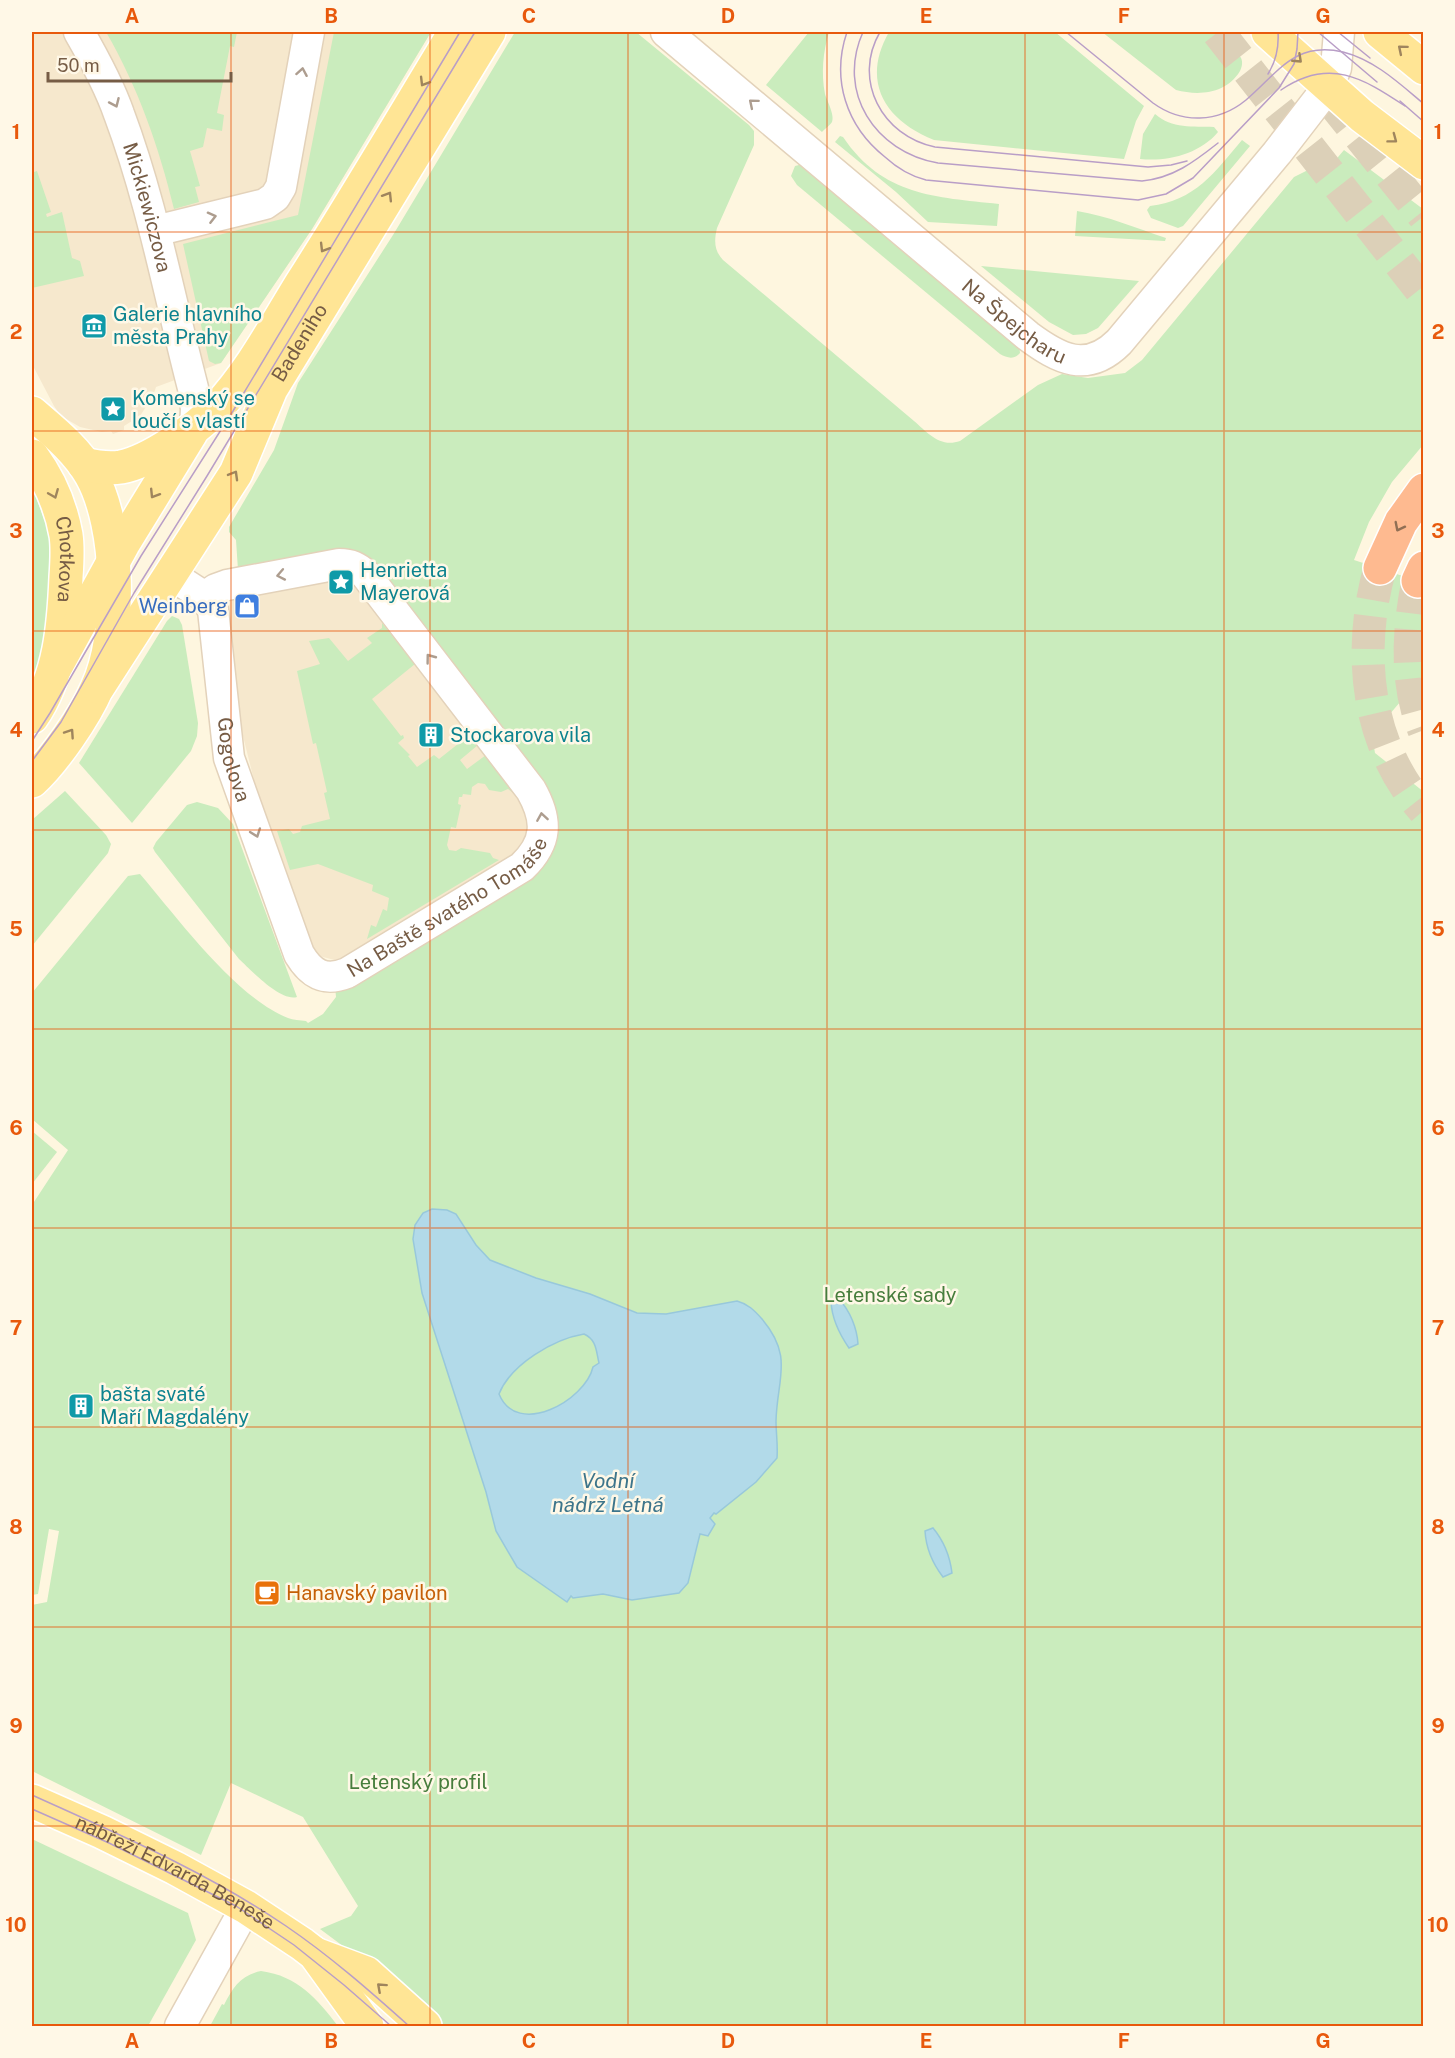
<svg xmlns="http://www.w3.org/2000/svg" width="1455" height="2058" viewBox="0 0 1455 2058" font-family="'Public Sans',sans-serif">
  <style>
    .residential { fill: #f6e8cd }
    .green { fill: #caecbd }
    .water { fill: #b2dae9; stroke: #98c8db; stroke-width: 1.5; fill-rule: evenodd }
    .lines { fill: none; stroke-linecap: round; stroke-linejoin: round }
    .highway-tunnel { stroke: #dcd0b8; stroke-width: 33; stroke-dasharray: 33 16; stroke-linecap: butt }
    .minor-casing { stroke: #e3d2ba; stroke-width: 33 }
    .major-casing { stroke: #fff; stroke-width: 36 }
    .highway-casing { stroke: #fff; stroke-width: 36 }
    .minor { stroke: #fff; stroke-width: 30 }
    .major { stroke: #ffe595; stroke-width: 33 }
    .highway { stroke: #feba90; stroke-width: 33 }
    .tram { stroke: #b99ec7; stroke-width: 1.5 }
    .oneway { stroke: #9f855d }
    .oneway2 { stroke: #ad9d8f }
    .oneway3 { stroke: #916f54 }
    .grid { fill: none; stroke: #e8590c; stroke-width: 1.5; stroke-opacity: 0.55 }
    .labels { text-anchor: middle; stroke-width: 5; stroke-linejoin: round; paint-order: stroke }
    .street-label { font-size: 20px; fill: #765c45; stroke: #fff8e7 }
    .culture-label { font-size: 20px; fill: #0d838f; stroke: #fff8e7; text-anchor: start }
    .shop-label { font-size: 20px; fill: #366cbe; stroke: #fff8e7; text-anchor: end }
    .park-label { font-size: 20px; fill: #477d3c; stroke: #fff8e7 }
    .food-label { font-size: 20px; fill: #c56008; stroke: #fff8e7; text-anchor: start }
    .water-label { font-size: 21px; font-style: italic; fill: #3d758b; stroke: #fff8e7 }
    .neatline { fill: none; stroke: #e8590c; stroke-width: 2 }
    .grid-label { font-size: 20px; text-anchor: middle; font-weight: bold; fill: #e8590c }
  </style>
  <rect width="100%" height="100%" fill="#fef6df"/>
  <g class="residential">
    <path d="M32,32H431L312,229L221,363L156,387L153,396L140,416L124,426V430L113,434L111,431L102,432L80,427L61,416L54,406L32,364Z"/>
    <path d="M353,573L536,816L521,855L342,962L312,954L267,832L240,724L225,596Z"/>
  </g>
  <g class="green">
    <path d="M106,32L131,33L134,32H237L234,47L230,46L217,113L224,115L222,131L207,128L203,147L190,151L200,186L195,187L199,202L174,209C159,147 138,87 106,32Z"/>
    <path d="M334,32H431L312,229L221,363L215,364L209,361L183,244L298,215Z"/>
    <path d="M515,32H636L749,125L754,131V145L717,228C714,241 714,250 723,260L914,421C928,433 940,448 960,441L1038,385L1062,374L1088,378L1125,373L1142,360L1294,177L1306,171L1327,170L1344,150L1423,209V445L1392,482L1369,522L1354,560L1424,583L1423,675L1372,735L1375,753L1424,792L1423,2026H438L359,1958L320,1929L351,1916L358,1906L303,1817L231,1783L201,1855L32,1771V1605L47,1602L59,1531L49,1529L38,1594L32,1595V1205L68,1150L32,1119V993L128,876L140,874C176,916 236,998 288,1018C293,1020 300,1020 306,1021L308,1023L323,1014L336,997L335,986L556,828V812L546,788L372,564L360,553L353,550L238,570L236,540L229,532V527L274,450L298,383L393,235Z"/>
    <path d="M809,32H829C823,52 821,73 825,94C827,101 835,115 832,122C830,125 825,129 822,132L766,85Z"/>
    <path d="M889,32H1055L1144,106L1136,121L1124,159L934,140C884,120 861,81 889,32Z"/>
    <path d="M1102,32H1214C1222,39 1236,48 1241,58C1243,62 1242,67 1240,71C1226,94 1199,96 1176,90Z"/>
    <path d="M1155,114C1172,129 1193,126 1214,127L1218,132C1200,154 1167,162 1140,159L1143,134Z"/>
    <path d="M840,136L843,137C883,196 935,197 999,204L997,226L928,222L896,192L835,142Z"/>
    <path d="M1242,140L1250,146L1183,226L1178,228L1151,218L1147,210L1150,206C1195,201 1215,172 1242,140Z"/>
    <path d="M32,159L34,166L32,168L34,172L37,171L51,212L46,214L47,217L62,212L72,258L80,261L84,276L32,288Z"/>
    <path d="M799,165H802L1019,345L1020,353C1014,360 1007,358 1000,354L797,185L791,176L795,166Z"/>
    <path d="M1077,211C1108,216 1136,228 1166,238L1165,241L1075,236Z"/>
    <path d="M981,266L1139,281L1098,328L1086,334L1073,335L1049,322Z"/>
    <path d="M32,486L47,527L55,567L51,627L32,685Z"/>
    <path d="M172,616L179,619L182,625L198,723L197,736L191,751L132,823L79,763L167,621Z"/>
    <path d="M382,623L415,664L372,699L401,736L403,735L404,738L398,743L410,755L408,756L417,767L434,755L439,759L463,740L459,734L466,729L478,745L460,760L467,769L486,755L516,795L508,789L501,792L489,790L485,784L478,783L472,787L471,795L463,794L462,797H459L458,804L461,805L456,828L451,827L447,845L449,850L456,851L461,848L490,853L493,858L499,860L367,939L371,925L376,927L383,909L387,911L389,898L372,891L373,885L318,864L290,870L277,831L289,829L293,834L300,832L302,826L330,819L324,793L327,792L316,743L313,744L297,671L320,664L309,641L329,638L348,661L372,643L367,638L382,628Z"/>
    <path d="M65,791L106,835L111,844L108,853L32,946V820Z"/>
    <path d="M197,802L218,808L233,824L297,997C280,1002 251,970 239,959L155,852L153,848L156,842L187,805Z"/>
    <path d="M32,1131L57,1152L32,1184Z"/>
    <path d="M32,1839L188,1913L196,1940L148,2026H32Z"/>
    <path d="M261,1971C298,1976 317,1999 338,2026H210L222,2004L224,2005C233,1987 241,1975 261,1971Z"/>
  </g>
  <g class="water">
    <path d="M432,1209L447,1210L456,1214L476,1245L490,1260L536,1278L590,1294L637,1313L666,1314L737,1301C748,1304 754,1310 762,1319C794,1357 777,1378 776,1421C776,1433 778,1445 777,1458L756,1482L716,1514L714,1513L710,1518L715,1524L708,1536L700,1534L688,1583L679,1593L632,1600L603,1594L573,1598L571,1596L567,1602L517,1567L496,1531L486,1492L422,1293L413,1239L415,1225L423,1213ZM584,1334C597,1340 596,1351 599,1363L593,1367C585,1401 517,1438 499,1394C511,1364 554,1339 584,1334Z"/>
    <path d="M839,1299C850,1311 857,1328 858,1344L849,1348C840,1335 832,1319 831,1302Z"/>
    <path d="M933,1528C943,1540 950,1557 952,1573L943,1577C933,1564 926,1548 925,1531Z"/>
  </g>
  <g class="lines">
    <g class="highway-tunnel">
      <path d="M1218,32L1424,294"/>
      <path d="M1329,98L1424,216"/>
      <path d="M1380,568C1357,651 1365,743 1424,810"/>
      <path d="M1418,581C1408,631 1405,682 1424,730"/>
    </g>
    <defs>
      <g id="minor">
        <path id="s1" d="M79,32C94,58 109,85 119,114C152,202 169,296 193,388L196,409L195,427"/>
        <path id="s2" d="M666,32L1028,336C1059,359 1087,374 1119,342L1277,153L1328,87L1336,68L1339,32"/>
        <path d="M155,231L265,204L275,197L281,187L309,32"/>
        <path id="s3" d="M171,575L205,597L213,610L229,758L299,954C311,974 324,982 347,973L522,867C548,842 548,820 531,790L366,575C357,567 351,564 339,564L227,585L216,589L205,597"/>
        <path d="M180,2026L246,1907"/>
      </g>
      <g id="major">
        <path d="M1268,32L1362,116L1424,163"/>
        <path d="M1380,32L1424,68"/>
        <path d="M32,413C53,431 77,450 91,475C120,526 122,635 97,688C85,716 54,761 32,781"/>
        <path id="s4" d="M32,456C49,479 61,507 66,535C68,548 67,563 66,577C64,625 60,677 32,717"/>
        <path d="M84,464C96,467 108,469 121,467C149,462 196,429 217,408C251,372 275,326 301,284C354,201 404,116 455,32"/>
        <path d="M55,668L123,544L191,433"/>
        <path id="s5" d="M98,687L236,473L271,389L489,32"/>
        <path id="s6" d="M32,1801L102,1832L175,1868L246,1907L302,1944L315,1954L367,2026"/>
        <path d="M315,1954L366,1973L425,2026"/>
      </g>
      <g id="highway">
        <path d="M1380,568L1401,522L1424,490"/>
        <path d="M1418,581L1424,568"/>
      </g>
    </defs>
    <use href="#minor" class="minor-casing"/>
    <use href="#major" class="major-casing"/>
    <use href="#highway" class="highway-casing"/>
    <use href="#minor" class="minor"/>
    <use href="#major" class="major"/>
    <use href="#highway" class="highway"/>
    <g class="tram">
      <path d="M847,32C831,79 846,126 885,157C897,168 910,176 926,180L1138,200L1166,194L1193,178L1279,88L1294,64L1297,49L1298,32"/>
      <path d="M863,32C836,92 875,152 938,163L1142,181C1173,178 1194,162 1218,143"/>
      <path d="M880,32C852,80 882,136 935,147L1148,167L1171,165L1187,161"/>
      <path d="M1066,32L1153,103C1182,124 1218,123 1246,100C1278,73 1294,41 1343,52C1375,60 1400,84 1424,104"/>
      <path d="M1318,32L1377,82"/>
      <path d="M1338,32L1370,58"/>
      <path d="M1268,74C1276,61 1279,47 1278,32"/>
      <path d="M1281,90C1329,57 1363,78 1405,106"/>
      <path d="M1400,101L1424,122"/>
      <path d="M32,741L50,713L141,556L233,411L460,32"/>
      <path d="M32,761L61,722L134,593L207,476L475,32"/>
      <path d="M32,1795C118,1834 207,1872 286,1926C330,1956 370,1991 409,2026"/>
      <path d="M32,1809L109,1843L236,1906L294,1945L344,1985L391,2026"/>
    </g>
  </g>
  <defs><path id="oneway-chevron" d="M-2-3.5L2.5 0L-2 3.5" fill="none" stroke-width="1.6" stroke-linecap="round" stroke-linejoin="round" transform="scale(1.5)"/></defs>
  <g class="oneway">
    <use href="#oneway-chevron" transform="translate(1402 49) rotate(-140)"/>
    <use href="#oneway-chevron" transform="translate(1298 59) rotate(43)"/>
    <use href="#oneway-chevron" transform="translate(424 82) rotate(121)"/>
    <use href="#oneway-chevron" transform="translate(1393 139) rotate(37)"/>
    <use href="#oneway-chevron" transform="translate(388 196) rotate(-58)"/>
    <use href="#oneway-chevron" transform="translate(324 248) rotate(121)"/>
    <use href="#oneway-chevron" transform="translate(234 475) rotate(-60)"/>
    <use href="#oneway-chevron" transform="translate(54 494) rotate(68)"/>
    <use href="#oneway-chevron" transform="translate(154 494) rotate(122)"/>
    <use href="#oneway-chevron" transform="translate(70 733) rotate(-56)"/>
    <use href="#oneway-chevron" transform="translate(381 1987) rotate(-138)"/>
  </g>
  <g class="oneway2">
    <use href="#oneway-chevron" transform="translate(302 72) rotate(-80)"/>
    <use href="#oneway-chevron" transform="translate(115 103) rotate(66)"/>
    <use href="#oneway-chevron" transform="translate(753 103) rotate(-140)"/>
    <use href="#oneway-chevron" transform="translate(212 217) rotate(-14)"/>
    <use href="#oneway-chevron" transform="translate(281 575) rotate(169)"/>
    <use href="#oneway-chevron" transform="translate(430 658) rotate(-127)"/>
    <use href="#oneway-chevron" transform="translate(542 817) rotate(-99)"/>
    <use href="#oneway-chevron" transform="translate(256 833) rotate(70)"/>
  </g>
  <use class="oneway3" href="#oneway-chevron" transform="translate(1399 527) rotate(117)"/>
  <path class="grid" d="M231,32V2026M430,32V2026M628,32V2026M827,32V2026M1025,32V2026M1224,32V2026M32,232H1424M32,431H1424M32,631H1424M32,830H1424M32,1029H1424M32,1228H1424M32,1427H1424M32,1627H1424M32,1826H1424"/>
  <defs>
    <symbol id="museum-square" viewBox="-11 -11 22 22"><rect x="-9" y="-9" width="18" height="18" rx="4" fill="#0f9aa8" stroke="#fff8e7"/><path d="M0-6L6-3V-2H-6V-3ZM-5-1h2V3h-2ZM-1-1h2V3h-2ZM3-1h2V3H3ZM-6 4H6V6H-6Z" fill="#fff"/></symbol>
    <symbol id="sight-square" viewBox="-11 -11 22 22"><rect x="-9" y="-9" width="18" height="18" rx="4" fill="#0f9aa8" stroke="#fff8e7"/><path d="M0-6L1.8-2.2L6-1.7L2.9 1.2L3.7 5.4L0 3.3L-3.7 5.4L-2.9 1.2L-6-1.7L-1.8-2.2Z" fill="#fff"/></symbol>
    <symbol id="shop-square" viewBox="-11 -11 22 22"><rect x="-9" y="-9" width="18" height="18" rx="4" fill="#3f7fe0" stroke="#fff8e7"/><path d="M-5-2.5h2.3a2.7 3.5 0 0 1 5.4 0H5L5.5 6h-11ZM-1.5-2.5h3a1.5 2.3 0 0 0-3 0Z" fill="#fff"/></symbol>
    <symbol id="building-square" viewBox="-11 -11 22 22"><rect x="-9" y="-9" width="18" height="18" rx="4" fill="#0f9aa8" stroke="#fff8e7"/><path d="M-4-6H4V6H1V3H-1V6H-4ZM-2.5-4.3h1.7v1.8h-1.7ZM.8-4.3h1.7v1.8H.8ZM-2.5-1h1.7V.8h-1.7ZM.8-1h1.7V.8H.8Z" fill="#fff"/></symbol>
    <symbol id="cafe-square" viewBox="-11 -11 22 22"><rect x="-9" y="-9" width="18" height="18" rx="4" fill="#e8710a" stroke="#fff8e7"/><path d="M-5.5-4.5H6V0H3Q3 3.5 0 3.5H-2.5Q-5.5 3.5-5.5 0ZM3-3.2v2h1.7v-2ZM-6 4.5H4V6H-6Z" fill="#fff"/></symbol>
  </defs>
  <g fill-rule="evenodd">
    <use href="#museum-square" x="79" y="311" width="30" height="30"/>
    <use href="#sight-square" x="98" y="394" width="30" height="30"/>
    <use href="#sight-square" x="326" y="567" width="30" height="30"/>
    <use href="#shop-square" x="232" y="591" width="30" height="30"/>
    <use href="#building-square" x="416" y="720" width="30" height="30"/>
    <use href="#building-square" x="66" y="1391" width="30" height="30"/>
    <use href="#cafe-square" x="252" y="1578" width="30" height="30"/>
  </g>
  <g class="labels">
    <g class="street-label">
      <text dy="7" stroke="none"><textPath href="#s1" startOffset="189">Mickiewiczova</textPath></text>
      <text dy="7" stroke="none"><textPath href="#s2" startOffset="453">Na Špejcharu</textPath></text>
      <text dy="7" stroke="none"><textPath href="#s5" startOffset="400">Badeniho</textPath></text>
      <text dy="7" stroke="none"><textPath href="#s4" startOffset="111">Chotkova</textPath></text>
      <text dy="7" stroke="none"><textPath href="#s3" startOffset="207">Gogolova</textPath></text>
      <text dy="7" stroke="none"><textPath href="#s3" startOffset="591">Na Baště svatého Tomáše</textPath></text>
      <text dy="7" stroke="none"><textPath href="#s6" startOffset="160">nábřeží Edvarda Beneše</textPath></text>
    </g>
    <g class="culture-label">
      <text x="113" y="321">Galerie hlavního<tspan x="113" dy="23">města Prahy</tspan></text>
      <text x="132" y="405">Komenský se<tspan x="132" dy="23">loučí s vlastí</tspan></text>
      <text x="360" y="577">Henrietta<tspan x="360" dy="23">Mayerová</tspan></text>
      <text x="450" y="742">Stockarova vila</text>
      <text x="100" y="1401">bašta svaté<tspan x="100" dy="23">Maří Magdalény</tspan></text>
    </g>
    <g class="shop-label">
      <text x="228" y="613">Weinberg</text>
    </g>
    <g class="park-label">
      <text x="890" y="1302">Letenské sady</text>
      <text x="418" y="1789">Letenský profil</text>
    </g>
    <g class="food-label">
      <text x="286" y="1600">Hanavský pavilon</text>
    </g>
    <g class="water-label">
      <text x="608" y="1488">Vodní<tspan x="608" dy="24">nádrž Letná</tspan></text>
    </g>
  </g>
  <rect width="1455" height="2058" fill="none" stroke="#fff8e7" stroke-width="66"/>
  <path d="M48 72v9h183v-9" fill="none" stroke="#765c45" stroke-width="3"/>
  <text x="57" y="72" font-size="18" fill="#765c45" stroke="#fff8e7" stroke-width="4.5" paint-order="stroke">50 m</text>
  <rect x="33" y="33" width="1389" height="1992" class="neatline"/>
  <g class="grid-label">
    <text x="132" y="23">A</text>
    <text x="331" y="23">B</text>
    <text x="529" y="23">C</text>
    <text x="728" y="23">D</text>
    <text x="926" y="23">E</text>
    <text x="1124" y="23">F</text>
    <text x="1323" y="23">G</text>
    <text x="16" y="139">1</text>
    <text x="1438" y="139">1</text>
    <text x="16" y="339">2</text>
    <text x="1438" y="339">2</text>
    <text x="16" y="538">3</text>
    <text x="1438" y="538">3</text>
    <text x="16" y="737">4</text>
    <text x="1438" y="737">4</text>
    <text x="16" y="936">5</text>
    <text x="1438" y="936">5</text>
    <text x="16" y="1135">6</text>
    <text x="1438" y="1135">6</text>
    <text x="16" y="1335">7</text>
    <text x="1438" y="1335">7</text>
    <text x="16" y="1534">8</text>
    <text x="1438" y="1534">8</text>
    <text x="16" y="1733">9</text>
    <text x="1438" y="1733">9</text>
    <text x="16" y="1932">10</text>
    <text x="1438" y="1932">10</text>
    <text x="132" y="2048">A</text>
    <text x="331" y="2048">B</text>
    <text x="529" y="2048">C</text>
    <text x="728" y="2048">D</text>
    <text x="926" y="2048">E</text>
    <text x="1124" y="2048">F</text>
    <text x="1323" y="2048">G</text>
  </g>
</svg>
